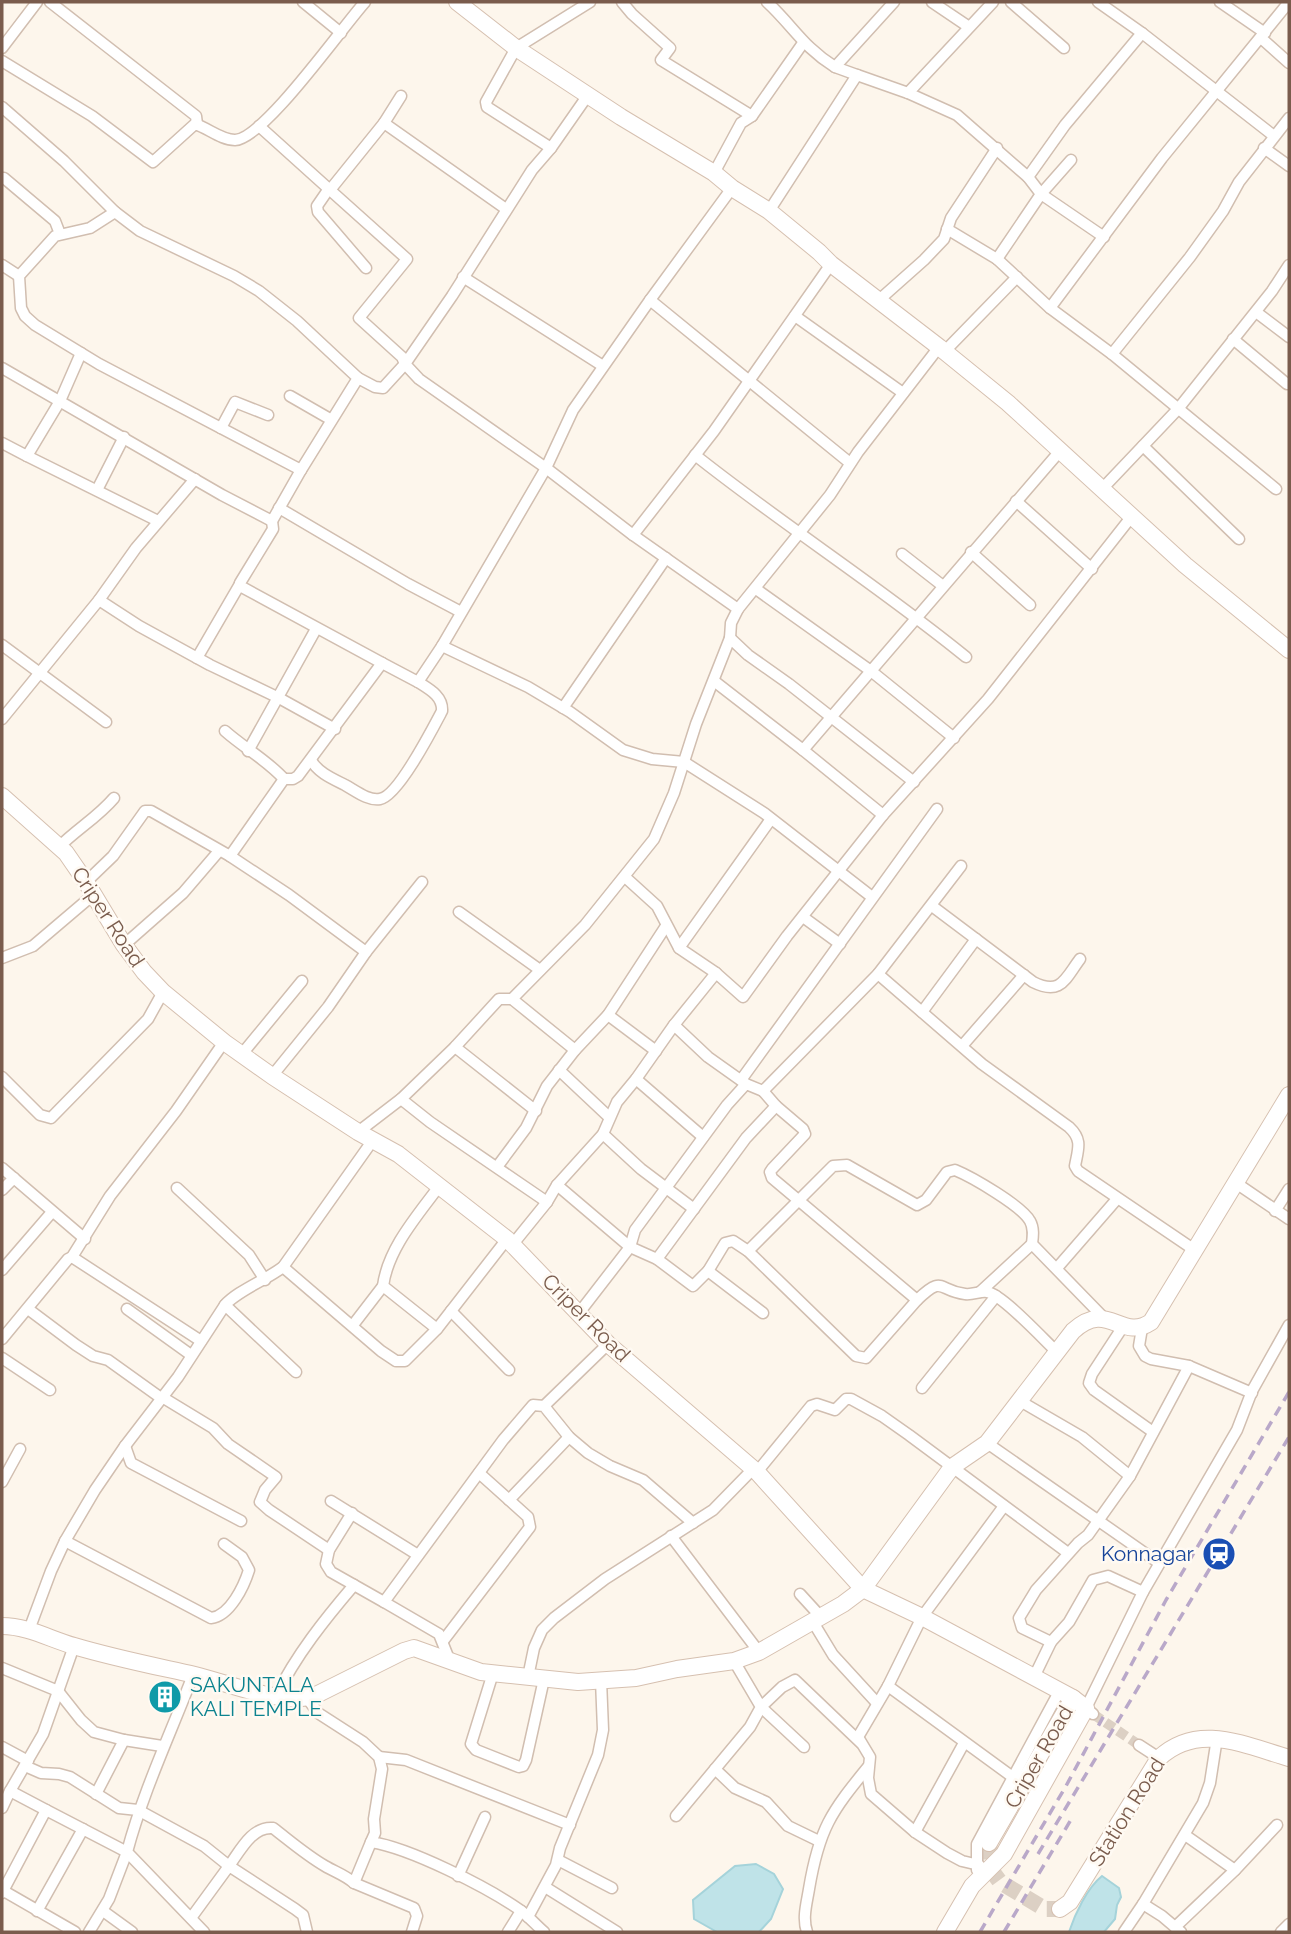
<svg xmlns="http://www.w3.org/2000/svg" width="1291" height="1934" viewBox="0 0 1291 1934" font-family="Raleway,sans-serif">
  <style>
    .water { fill: #bfe3e8; stroke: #a5d3da; stroke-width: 2 }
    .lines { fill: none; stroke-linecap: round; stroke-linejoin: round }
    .street-tunnel { stroke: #dcd0c4; stroke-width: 10; stroke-dasharray: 10 5; stroke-linecap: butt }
    .secondary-tunnel { stroke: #dcd0c4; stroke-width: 16; stroke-dasharray: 16 8; stroke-linecap: butt }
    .street-casing { stroke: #d1beb0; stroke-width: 13 }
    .secondary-casing { stroke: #d6c0b0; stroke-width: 18 }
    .street { stroke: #fff; stroke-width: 10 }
    .secondary { stroke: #fff; stroke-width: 16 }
    .rail { stroke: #b9a8c9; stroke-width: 3.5; stroke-dasharray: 10 7; stroke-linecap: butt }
    .labels { text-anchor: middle; stroke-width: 5; stroke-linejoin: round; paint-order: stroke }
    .street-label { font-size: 21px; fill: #7a5c4d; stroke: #fffaf3 }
    .transit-label { font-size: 21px; fill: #164399; stroke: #fffaf3; text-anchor: end }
    .culture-label { font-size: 21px; fill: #0d838f; stroke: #fffaf3; text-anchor: start }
  </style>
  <rect width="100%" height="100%" fill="#fdf6ec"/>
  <g class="water">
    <path d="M756,1864L774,1874L783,1889L771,1919L759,1932H717L694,1919L693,1900L735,1866Z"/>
    <path d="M1102,1876L1119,1888L1121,1897L1117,1905L1115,1919L1104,1932H1069C1075,1914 1087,1888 1102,1876Z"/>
  </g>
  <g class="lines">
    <path class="street-tunnel" d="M1093,1714L1139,1745"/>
    <path class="secondary-tunnel" d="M989,1843L992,1871L1000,1882L1045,1909H1060"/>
    <defs>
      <g id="street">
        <path d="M50,2L196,116L197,124"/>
        <path d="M303,2L341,33"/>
        <path d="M622,2L632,14L670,48L661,60L752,116"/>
        <path d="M767,2C793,26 803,47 835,67"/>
        <path d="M932,2L969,27"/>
        <path d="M1011,2L1064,48"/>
        <path d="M1098,2L1142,33L1274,136"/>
        <path d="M1220,2L1265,33"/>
        <path d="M1261,38L1289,63"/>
        <path d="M2,48L37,2"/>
        <path d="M2,61L92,116L153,162L195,124C208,128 221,140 235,140C264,139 343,26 365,2"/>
        <path d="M857,75L908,93L957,115L1028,177"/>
        <path d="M908,93L993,2"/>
        <path d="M588,95L551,148L532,170L452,296L405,364L419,379L546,468L633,535"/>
        <path d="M401,96L384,123L506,209"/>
        <path d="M2,107L64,161L115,212"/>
        <path d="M259,126L330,190L384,123"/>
        <path d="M551,148L487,107L486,102L516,48L590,2"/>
        <path d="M1264,148L1289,166"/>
        <path d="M714,173L741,123L752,116L803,43"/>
        <path d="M4,178L55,221L60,234"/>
        <path d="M328,190L317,206L318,212L366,268"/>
        <path d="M330,190L407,259L359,318L402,357L405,364L383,388L375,387L358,378"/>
        <path d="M769,211L857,75L835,67L894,2"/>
        <path d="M115,212L140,231L234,276L259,291L297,321L358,378L301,470L99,364L35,325L25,316L21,308L19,276L55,236L90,228Z"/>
        <path d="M947,229L997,259L1050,308L1112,354L1276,489"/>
        <path d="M1104,237L1041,194L1028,177L1065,125L1142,33"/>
        <path d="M997,259L1041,194L1071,160"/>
        <path d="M2,265L19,276"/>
        <path d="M463,277L603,366"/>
        <path d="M650,300L850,463"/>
        <path d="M879,300L924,260L944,239L951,218L997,148"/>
        <path d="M1050,308L1162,158L1289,2"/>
        <path d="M1256,312L1289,337"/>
        <path d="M795,316L903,393"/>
        <path d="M1233,339L1287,384"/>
        <path d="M945,351L1017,277"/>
        <path d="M81,353L60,401L27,456L158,521"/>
        <path d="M1112,354L1190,257L1223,211L1239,182L1289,118"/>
        <path d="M2,368L222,495L272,521L301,470"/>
        <path d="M290,396L330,419"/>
        <path d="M221,428L235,402L268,415"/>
        <path d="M2,443L27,456"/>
        <path d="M1143,446L1239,539"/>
        <path d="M695,455C783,525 879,586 966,657"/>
        <path d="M1102,489L1178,409L1272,291L1289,265"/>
        <path d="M97,490L124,437"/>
        <path d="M1016,501L1092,569"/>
        <path d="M279,508L408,584L461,612"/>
        <path d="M272,521L273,529L240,583V586L382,663"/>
        <path d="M971,552L1030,605"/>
        <path d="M902,554L943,586"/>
        <path d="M756,589L871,671L954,738"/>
        <path d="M99,600L139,626L210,665L279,698L335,729"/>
        <path d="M738,609L633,535L714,431L831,264"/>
        <path d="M730,638L748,655L789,684L914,782"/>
        <path d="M2,645L106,722"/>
        <path d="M442,646L528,687L570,712L623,750L652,759L684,762L764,813L872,897"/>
        <path d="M197,658L240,584"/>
        <path d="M714,681L803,750L1060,451"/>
        <path d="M563,708L666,558"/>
        <path d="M2,719L99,600L136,548L195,479"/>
        <path d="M225,731C244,748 267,760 284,779"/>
        <path d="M803,750L883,815"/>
        <path d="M248,751L316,629"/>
        <path d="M311,760C318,773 333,779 345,785C356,791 368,801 380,799C398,796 433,728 442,711C443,696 429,689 418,682"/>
        <path d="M59,847C77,829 98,817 114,798"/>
        <path d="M230,856L289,895L366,952"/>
        <path d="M625,877L657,906L679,948L716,973"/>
        <path d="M86,882L113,856L145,811H151L230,856L284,779H293L298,776L382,663L418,682L442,646L546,468L573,410L650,300L732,188"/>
        <path d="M932,906L1033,982C1061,996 1065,979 1080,959"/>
        <path d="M459,912L540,970"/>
        <path d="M803,917L840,944"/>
        <path d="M124,945L183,893L219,851"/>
        <path d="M679,948L771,819"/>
        <path d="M2,958L33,946L93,895"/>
        <path d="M878,974L982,1064L1069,1127C1083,1140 1078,1149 1075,1166L1078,1171L1196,1251"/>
        <path d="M512,999L575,1050"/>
        <path d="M922,1012L976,939"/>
        <path d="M608,1015L656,1051"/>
        <path d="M674,1025L708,1057L746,1084"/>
        <path d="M962,1046L1024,975"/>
        <path d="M455,1047L536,1111"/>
        <path d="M242,1054L302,981"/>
        <path d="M559,1070L609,1117"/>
        <path d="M272,1076L328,1007L366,952L422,882"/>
        <path d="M2,1077L40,1115L51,1118L148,1019L163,992"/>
        <path d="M636,1079L703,1137"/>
        <path d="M741,1080L937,809"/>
        <path d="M401,1099L430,1122L547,1202"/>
        <path d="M358,1132L401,1099L455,1047L499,999H512L585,925L654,839L674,793L696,724L730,638L731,623L738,609L830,495L858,452L939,347"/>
        <path d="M603,1134L641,1169L694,1209"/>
        <path d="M497,1167L526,1128L547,1086L575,1050L608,1015L666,926"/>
        <path d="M2,1168L85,1239"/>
        <path d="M1236,1183L1289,1219"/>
        <path d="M440,1185C418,1215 388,1248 383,1286L437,1329L507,1239"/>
        <path d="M557,1185L630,1247L657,1259L693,1286L708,1271L725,1243L733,1241L748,1251L856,1356L866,1358L917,1300L772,1178L770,1172L772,1169L805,1134L803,1129L776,1106"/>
        <path d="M177,1188L249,1255L265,1280"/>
        <path d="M2,1190L14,1178"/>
        <path d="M1275,1211L1289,1189"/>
        <path d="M513,1244L547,1202L557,1185L603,1134L617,1102L636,1079L674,1025L716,973L743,997L787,936L883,815L988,699L1132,516"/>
        <path d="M748,1251L833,1166L847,1165L917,1205L926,1200L947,1172L955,1170C972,1177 1022,1206 1030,1221C1034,1228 1033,1236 1032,1244L1104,1318"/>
        <path d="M72,1257L201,1341"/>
        <path d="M657,1259L746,1138L776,1106L763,1091"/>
        <path d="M283,1267L381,1351L396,1361H405L437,1329"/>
        <path d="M1057,1268L1117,1199"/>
        <path d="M2,1270L52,1212"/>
        <path d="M708,1271L763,1313"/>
        <path d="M980,1292L1032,1244"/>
        <path d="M917,1300C944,1274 938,1291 965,1294C973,1295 980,1291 987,1292C1002,1294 1045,1341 1058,1353"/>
        <path d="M225,1305L296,1372"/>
        <path d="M28,1309L76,1345L93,1356L108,1360L161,1398"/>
        <path d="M127,1309L191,1355"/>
        <path d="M451,1311L509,1370"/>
        <path d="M579,1313L630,1247L635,1230L727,1105L746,1084L763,1091L878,974L961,866"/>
        <path d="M353,1325L383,1286"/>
        <path d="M1124,1325L1092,1374L1089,1383L1094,1390L1153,1432"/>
        <path d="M1142,1328L1139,1346L1145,1356L1151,1359L1189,1366L1252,1393"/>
        <path d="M2,1339L68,1259L72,1257L110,1196L176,1111L224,1042"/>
        <path d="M2,1358L50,1390"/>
        <path d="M922,1388L996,1296"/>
        <path d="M162,1397L213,1428L228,1444L276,1477L265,1490L260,1502L269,1510L329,1550"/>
        <path d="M1020,1401L1082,1437L1130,1476"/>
        <path d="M544,1406L608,1344"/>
        <path d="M987,1443L1159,1563"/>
        <path d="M125,1446L131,1463L241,1521"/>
        <path d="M757,1472L811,1406L817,1404L835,1410L846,1399H851L882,1416L909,1435L1068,1553"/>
        <path d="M2,1482L20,1449"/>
        <path d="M509,1500L569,1437"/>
        <path d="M331,1501L418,1555"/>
        <path d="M1004,1506L922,1617L888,1686L1014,1778"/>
        <path d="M352,1513L329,1550L326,1564L331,1572L354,1585"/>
        <path d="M671,1536L759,1652"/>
        <path d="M65,1541L211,1618C230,1616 244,1586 249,1570L242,1557L224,1544"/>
        <path d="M800,1594L821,1617"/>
        <path d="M813,1622L833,1655L877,1703"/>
        <path d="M29,1630L51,1571L65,1541L95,1490L125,1446L178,1377L225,1305C237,1291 266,1280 283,1267L373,1140"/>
        <path d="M443,1641L530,1527L528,1517L479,1473"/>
        <path d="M1051,1642L1022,1628L1019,1618L1036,1590L1078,1543L1088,1535L1130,1476L1189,1366"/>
        <path d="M449,1659L439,1634L384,1602L503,1440L533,1405L544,1406L569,1437L588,1453L610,1466L643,1480L693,1523"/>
        <path d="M2,1668L58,1691L81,1720L94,1732L124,1740L162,1746"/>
        <path d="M493,1673L471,1744L476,1750L519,1767L523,1766L526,1760L544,1679"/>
        <path d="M193,1675C170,1735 144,1789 127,1852L204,1932"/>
        <path d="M528,1677L534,1648L542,1630L554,1618L605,1579L713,1510L753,1469"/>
        <path d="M1034,1677L1051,1642L1069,1622L1093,1580L1108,1576L1143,1592"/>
        <path d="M888,1686L858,1737L870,1757L868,1778L871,1794L915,1832L947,1853L962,1861L979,1865"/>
        <path d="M276,1696C296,1655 325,1619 354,1585L384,1602"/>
        <path d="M307,1698L318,1713L363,1742L379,1757L382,1769L374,1819L375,1833L371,1842C410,1848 487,1887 520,1910C528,1916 536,1925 544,1932"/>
        <path d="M1093,1714L1086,1708L1143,1592L1237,1430L1252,1391L1289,1325"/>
        <path d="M1139,1745L1159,1758"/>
        <path d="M2,1747L28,1761"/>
        <path d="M804,1747L761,1707L782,1687L795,1680L861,1743"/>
        <path d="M379,1757L406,1760L570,1825"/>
        <path d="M25,1766L41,1773L59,1774L70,1777L119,1808L138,1810L204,1846L229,1866C240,1851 252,1826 273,1828C290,1841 306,1855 325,1866C335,1872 345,1875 354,1883L371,1842"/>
        <path d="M715,1769L735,1788L766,1802L788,1826L819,1841"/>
        <path d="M96,1794L124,1740"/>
        <path d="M2,1808L10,1791"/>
        <path d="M46,1810L127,1852L109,1899L89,1932"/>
        <path d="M676,1816L750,1727L761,1707L734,1661"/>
        <path d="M915,1832L964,1743"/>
        <path d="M1185,1835L1235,1870"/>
        <path d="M558,1860L612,1888"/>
        <path d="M977,1870V1844L1060,1690"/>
        <path d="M458,1876L485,1817"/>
        <path d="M354,1883L414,1908L417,1916L412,1932"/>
        <path d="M545,1887L617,1932"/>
        <path d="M2,1890L75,1932"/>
        <path d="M2,1893L46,1810L10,1791L43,1734L74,1646"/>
        <path d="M37,1911L83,1829"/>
        <path d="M103,1911L132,1932"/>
        <path d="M528,1917L556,1865L560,1848L598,1755L603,1730L601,1680"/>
        <path d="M191,1918L229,1866L295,1909L303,1915L307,1932"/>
        <path d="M1175,1927L1235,1870L1277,1825"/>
        <path d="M508,1932L521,1911"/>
        <path d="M807,1932C802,1918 807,1902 809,1889C819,1829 831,1812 868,1767"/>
        <path d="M1124,1932L1143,1904"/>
        <path d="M1181,1932L1162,1916L1143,1904L1203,1803L1210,1783L1217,1738"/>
        <path d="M1281,1932L1289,1924"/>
      </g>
      <g id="secondary">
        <path d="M457,2L516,48L621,117L714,173L732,188L769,211L819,252L831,264L939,347L1008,403L1185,565L1289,650"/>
        <path d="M2,796L66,853L86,882L124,945L144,972L163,992L224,1042L272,1076L358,1132L398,1154L507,1239L608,1344L757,1472L863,1589L922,1617L1073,1698L989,1843"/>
        <path d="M2,1626C27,1626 50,1639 74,1646C114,1658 155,1666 195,1675C228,1683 285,1707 316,1695L404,1651L414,1648L481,1672L578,1682L636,1678L677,1669L734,1661L759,1652L843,1604L863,1589L952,1467L987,1443L1073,1331C1108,1299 1121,1342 1151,1322L1289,1095"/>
        <path d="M1060,1909L1070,1902L1159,1758C1198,1722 1244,1745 1289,1758"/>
        <path d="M945,1932L972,1886L1004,1854L1086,1708L1073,1698"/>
      </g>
    </defs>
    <use href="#street" class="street-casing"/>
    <use href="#secondary" class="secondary-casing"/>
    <use href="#street" class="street"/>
    <use href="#secondary" class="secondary"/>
    <g class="rail">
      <path d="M1038,1854L1289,1437"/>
      <path d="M980,1932L1066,1786L1166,1600L1289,1392"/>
      <path d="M1004,1932L1072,1818"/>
    </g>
  </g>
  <defs>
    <symbol id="station-disc" viewBox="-11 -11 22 22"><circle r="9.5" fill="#1a4fb4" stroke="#fffaf3"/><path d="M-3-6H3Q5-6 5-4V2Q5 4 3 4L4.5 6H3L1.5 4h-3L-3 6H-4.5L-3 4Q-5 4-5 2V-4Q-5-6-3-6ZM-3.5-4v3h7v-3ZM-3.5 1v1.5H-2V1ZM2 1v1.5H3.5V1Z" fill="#fff"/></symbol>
    <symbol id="building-disc" viewBox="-11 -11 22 22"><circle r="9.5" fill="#0f9aa8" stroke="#fffaf3"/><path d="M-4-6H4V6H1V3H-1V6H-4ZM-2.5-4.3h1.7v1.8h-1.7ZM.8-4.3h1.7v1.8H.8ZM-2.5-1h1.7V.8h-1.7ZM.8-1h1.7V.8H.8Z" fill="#fff"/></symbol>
  </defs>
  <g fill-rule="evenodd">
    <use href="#station-disc" x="1200" y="1535" width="38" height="38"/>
    <use href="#building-disc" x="146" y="1678" width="38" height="38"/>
  </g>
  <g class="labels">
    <g class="street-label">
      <text transform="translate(108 917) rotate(57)" y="7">Criper Road</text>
      <text transform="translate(586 1318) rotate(45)" y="7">Criper Road</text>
      <text transform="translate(1039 1757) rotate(-60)" y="7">Criper Road</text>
      <text transform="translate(1127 1812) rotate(-58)" y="7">Station Road</text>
    </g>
    <g class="transit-label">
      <text x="1194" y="1561">Konnagar</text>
    </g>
    <g class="culture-label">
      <text x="190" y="1692">SAKUNTALA<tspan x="190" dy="24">KALI TEMPLE</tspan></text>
    </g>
  </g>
  <rect width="1291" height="1934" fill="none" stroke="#7a5c4d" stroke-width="7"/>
</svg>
